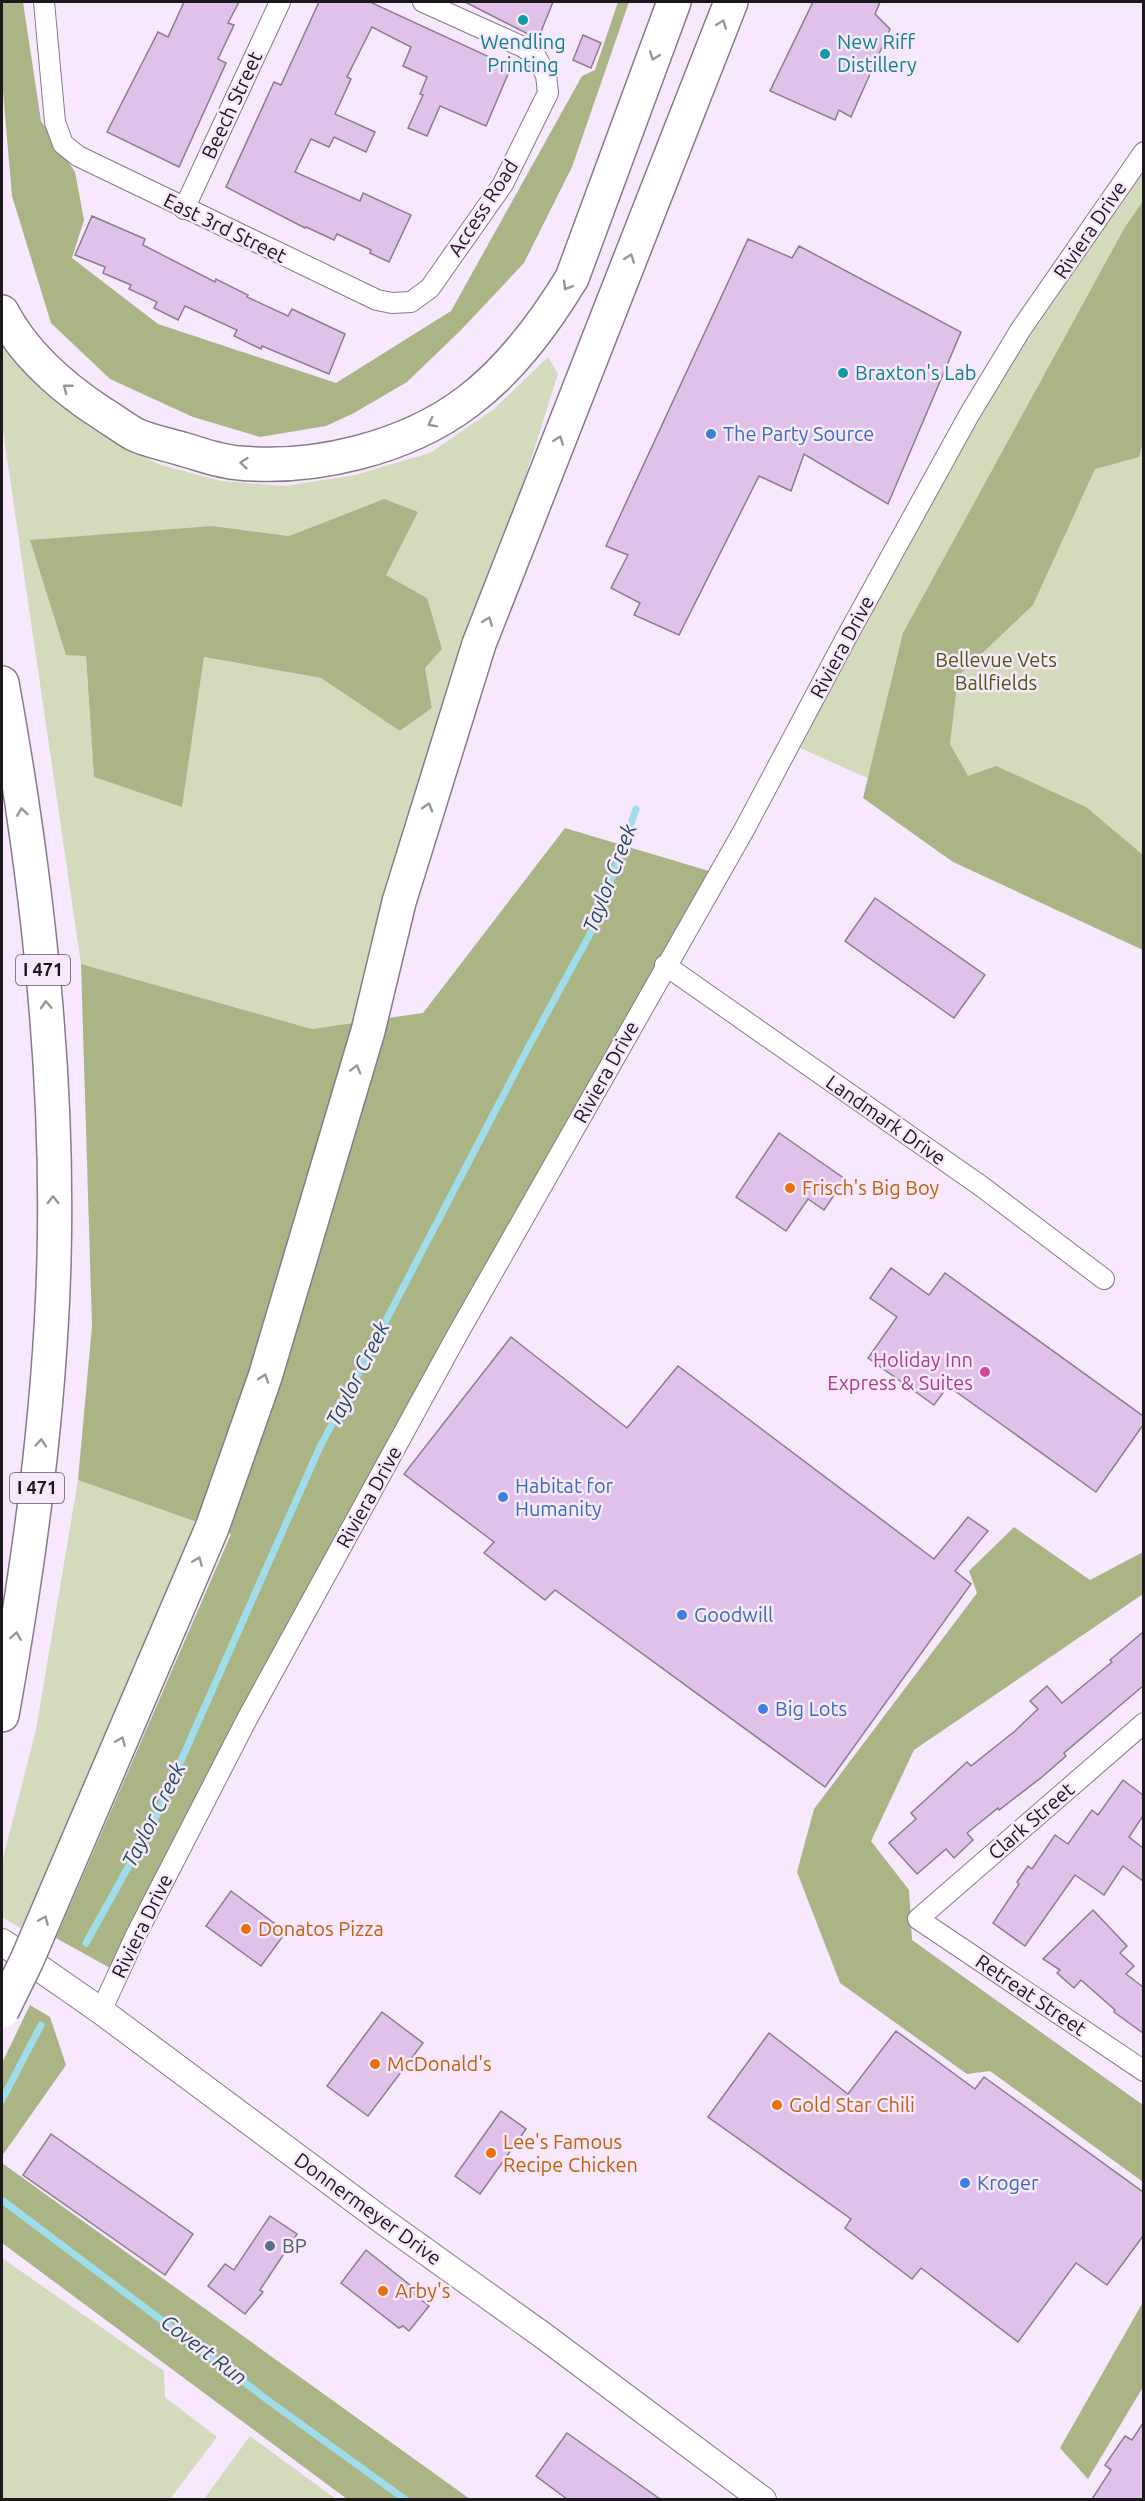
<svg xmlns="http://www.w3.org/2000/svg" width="1145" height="2501" viewBox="0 0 1145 2501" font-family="Ubuntu,sans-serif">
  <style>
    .green { fill: #d4dbbc; fill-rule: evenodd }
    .forest { fill: #aab485 }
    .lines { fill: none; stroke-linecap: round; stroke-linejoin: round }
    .stream { stroke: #a0ddeb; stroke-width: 7 }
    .building { fill: #e0c1e9; stroke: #8b7c8f; stroke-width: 1.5 }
    .minor-casing { stroke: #88798c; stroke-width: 22 }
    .tertiary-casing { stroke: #88798c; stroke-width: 28 }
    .motorway-casing { stroke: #88798c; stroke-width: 36 }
    .minor { stroke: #fff; stroke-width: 20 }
    .tertiary { stroke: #fff; stroke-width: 26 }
    .motorway { stroke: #fff; stroke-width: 33 }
    .motorway-bridge-casing { stroke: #88798c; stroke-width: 36; stroke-linecap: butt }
    .motorway-bridge { stroke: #fff; stroke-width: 33 }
    .oneway { stroke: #999699 }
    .culture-dot { fill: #0f9aa8; stroke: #f8e8fd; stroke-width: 2 }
    .shop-dot { fill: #3f7fe0; stroke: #f8e8fd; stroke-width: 2 }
    .food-dot { fill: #e8710a; stroke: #f8e8fd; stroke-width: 2 }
    .hotel-dot { fill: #d1479c; stroke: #f8e8fd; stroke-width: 2 }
    .service-dot { fill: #5c6f8a; stroke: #f8e8fd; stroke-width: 2 }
    .labels { text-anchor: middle; stroke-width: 5; stroke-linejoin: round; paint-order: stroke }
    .shield { fill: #f8e8fd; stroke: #5e5560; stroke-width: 1.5 }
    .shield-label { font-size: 18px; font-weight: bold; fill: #1c161d }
    .culture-label { font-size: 20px; fill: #0d838f; stroke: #f8e8fd; text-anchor: start }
    .street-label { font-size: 20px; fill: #1c161d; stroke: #f8e8fd }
    .shop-label { font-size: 20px; fill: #366cbe; stroke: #f8e8fd; text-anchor: start }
    .park-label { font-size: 20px; fill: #4e580e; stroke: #f8e8fd }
    .food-label { font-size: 20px; fill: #c56008; stroke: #f8e8fd; text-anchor: start }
    .hotel-label { font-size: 20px; fill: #b23c85; stroke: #f8e8fd; text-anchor: end }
    .service-label { font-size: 20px; fill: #4e5e75; stroke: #f8e8fd; text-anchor: start }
    .water-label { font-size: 21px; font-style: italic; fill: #1e515c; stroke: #f8e8fd }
  </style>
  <rect width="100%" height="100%" fill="#f8e8fd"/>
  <g class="green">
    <path d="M1143,152V901L791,744L969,415Z"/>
    <path d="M2,333L37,384L89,427L158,464L221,481L285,486L355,475L430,453L494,409L548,357L558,374L352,1024L312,1029L81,964L2,424ZM384,499L386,575L427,598L425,668L432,708L401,731L321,678L204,657L182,806L94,777L86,656L213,526L289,536Z"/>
    <path d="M78,1480L198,1522L24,1930L2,1917V1862L36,1730Z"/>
    <path d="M2,2258L164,2371L165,2397L217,2437L170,2499H2Z"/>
    <path d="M250,2436L336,2499H204Z"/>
  </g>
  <g class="forest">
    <path d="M2,2H23L41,121L75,172L84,220L72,258L158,324L336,383L451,311L582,76L595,70L618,2H629L572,167L524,263L461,330L407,382L354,413L326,426L260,437L193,417L110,379L51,323L12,196L2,80Z"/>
    <path d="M1143,201L1144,438L1139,457L1095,469L1033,605L958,676L950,744L968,776L996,766L1086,807L1143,855V950L953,862L863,798L903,633L1125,227Z"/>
    <path d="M384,499L418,512L386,575L427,598L442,649L425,668L432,708L400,731L321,678L204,657L182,807L94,777L86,656L66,655L30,540L213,526L289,536Z"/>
    <path d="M565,828L719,874L119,1973L56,1938L231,1534L78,1480L92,1326L81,964L312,1029L423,1013Z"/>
    <path d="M1014,1527L1090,1580L1143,1552V1594L914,1750L871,1841L909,1890L912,1940L1143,2105V2182L990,2071L967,2074L840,1983L797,1872L814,1809L977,1593L969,1571Z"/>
    <path d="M30,2005L50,2017L66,2065L2,2156V2063Z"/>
    <path d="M2,2163L470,2499H347L2,2243Z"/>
    <path d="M1143,2302V2387L1088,2479L1060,2448Z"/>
  </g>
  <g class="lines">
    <g class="stream">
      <path d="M86,1943L156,1817L319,1449L530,1044L596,923L636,809"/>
      <path d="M2,2100L41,2025"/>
      <path d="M2,2200L269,2401L406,2500"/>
    </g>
  </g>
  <g class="building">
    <path d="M184,2H239L228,23L234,25L218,59L226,63L179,167L107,132L158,32L168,37Z"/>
    <path d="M319,2H370L511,67L486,126L440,106L427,136L408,128L423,95L420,94L427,77L403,66L411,47L372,27L347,77L351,79L335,114L375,132L366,152L334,137L329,147L311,139L295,172L360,201L363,193L411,215L389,262L370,253L371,250L337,234L334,240L306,227L305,228L226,187L274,82L281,85Z"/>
    <path d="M465,2H553L538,39Z"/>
    <path d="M813,2H880L875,14L890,29L851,117L839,110L835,120L770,91Z"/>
    <path d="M583,35L601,43L591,68L573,60Z"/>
    <path d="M92,216L145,239L143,245L215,282L216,279L248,295L247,297L288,316L292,309L345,334L329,374L262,346L261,349L234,336L237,330L185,306L178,320L154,308L157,302L129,289L131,285L103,273L105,267L75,255Z"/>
    <path d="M748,239L792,258L799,246L961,332L888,504L804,454L791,491L759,476L679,635L634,615L640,603L611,588L628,555L606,546Z"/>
    <path d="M875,898L985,975L954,1018L845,941Z"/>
    <path d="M779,1133L845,1179L824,1210L808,1199L786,1231L736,1197Z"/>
    <path d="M891,1268L929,1295L945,1273L1143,1416V1425L1096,1492L948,1386L934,1405L868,1358L897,1317L870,1298Z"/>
    <path d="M511,1337L627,1428L678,1366L934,1559L968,1517L988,1531L955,1571L971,1584L825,1787L555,1590L545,1600L484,1553L494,1542L404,1474Z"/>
    <path d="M1143,1632V1686L1064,1753L1066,1756L1042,1777L999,1810L998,1808L967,1833L973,1840L954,1858L946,1849L917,1874L889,1843L916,1819L911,1813L967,1762L971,1766L1015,1731L1038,1709L1030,1701L1047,1686L1062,1703L1112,1662L1110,1660Z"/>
    <path d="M1123,1780L1143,1795V1816L1129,1837L1143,1848V1881L1123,1866L1104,1895L1075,1875L1025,1946L993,1923L1019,1884L1017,1882L1028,1866L1032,1869L1055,1835L1068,1844L1092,1810L1098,1815Z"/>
    <path d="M231,1891L286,1932L261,1966L206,1926Z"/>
    <path d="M1093,1910L1127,1946L1120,1953L1134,1966L1126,1974L1143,1987V2033L1114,2012L1115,2010L1081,1980L1074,1988L1057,1973L1060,1970L1043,1959Z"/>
    <path d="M382,2012L423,2043L368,2116L327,2086Z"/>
    <path d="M896,2031L975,2089L984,2077L1143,2192V2236L1107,2285L1076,2263L1018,2342L921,2268L912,2279L845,2228L851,2219L708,2117L769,2033L848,2094Z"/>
    <path d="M501,2111L526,2129L480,2194L455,2176Z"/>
    <path d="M51,2134L193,2234L165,2275L23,2175Z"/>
    <path d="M270,2216L297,2234L260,2290L263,2292L245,2314L208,2286L225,2264L234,2270Z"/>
    <path d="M366,2250L415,2289L413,2293L429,2306L409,2331L403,2326L399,2328L341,2283Z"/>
    <path d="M1143,2423V2499H1092L1111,2470L1105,2465L1125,2436L1132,2440Z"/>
    <path d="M567,2433L660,2499H567L536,2476Z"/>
  </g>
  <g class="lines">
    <defs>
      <g id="minor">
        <path d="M44,2L55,122L63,144L78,156L377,300L392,303L411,302L430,288L503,184L548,93L546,75L535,55L523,47L423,2"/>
        <path d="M184,209L280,2"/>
        <path d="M665,965L981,1186L1104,1279"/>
        <path d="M1144,1723L918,1919L1144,2071"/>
        <path d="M101,2011L137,1933L247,1719L456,1337L744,830L846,638L969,415L1021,329L1144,152"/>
      </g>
      <path id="tertiary" d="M2,1942L101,2011L383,2221L541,2334L763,2500"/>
      <g id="motorway">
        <path d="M2,312C24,354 63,388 103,414C113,420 123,428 134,434C148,441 166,444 182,449C200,454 220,462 239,463C315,470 406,448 467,402C511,369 544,324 572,278L674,2"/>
        <path d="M2,683C36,870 59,1069 54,1259C50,1412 29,1564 2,1715"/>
        <path d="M340,1125L368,1031L399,902L479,644L731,2"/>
      </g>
    </defs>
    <use href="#minor" class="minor-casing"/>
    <use href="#tertiary" class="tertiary-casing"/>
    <use href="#motorway" class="motorway-casing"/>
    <use href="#minor" class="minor"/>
    <use href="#tertiary" class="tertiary"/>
    <use href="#motorway" class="motorway"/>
    <defs>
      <path id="motorway-bridge" d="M2,2011L27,1960L212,1528L265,1377L340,1125"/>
    </defs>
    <use href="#motorway-bridge" class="motorway-bridge-casing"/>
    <use href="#motorway-bridge" class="motorway-bridge"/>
  </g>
  <defs><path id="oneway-chevron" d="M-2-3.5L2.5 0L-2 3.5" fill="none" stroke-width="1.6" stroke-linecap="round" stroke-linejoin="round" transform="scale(1.5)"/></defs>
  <g class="oneway">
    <use href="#oneway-chevron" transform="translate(722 24) rotate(-69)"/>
    <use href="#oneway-chevron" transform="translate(654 56) rotate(110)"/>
    <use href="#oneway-chevron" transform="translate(630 258) rotate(-69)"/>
    <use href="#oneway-chevron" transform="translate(567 286) rotate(121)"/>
    <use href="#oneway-chevron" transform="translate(67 388) rotate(-142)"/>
    <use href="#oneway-chevron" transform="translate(432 423) rotate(153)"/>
    <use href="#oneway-chevron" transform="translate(559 440) rotate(-69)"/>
    <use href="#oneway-chevron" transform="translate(244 463) rotate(-175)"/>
    <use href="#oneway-chevron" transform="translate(488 621) rotate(-69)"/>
    <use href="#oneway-chevron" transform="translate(428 807) rotate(-73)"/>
    <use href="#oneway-chevron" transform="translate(22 812) rotate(-98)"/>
    <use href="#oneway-chevron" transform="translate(46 1005) rotate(-93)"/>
    <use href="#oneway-chevron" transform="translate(356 1069) rotate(-74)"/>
    <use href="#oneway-chevron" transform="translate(53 1200) rotate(-91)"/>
    <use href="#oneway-chevron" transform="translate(264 1378) rotate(-72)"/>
    <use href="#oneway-chevron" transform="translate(41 1443) rotate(-85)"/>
    <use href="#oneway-chevron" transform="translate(198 1561) rotate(-67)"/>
    <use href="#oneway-chevron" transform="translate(16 1636) rotate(-81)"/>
    <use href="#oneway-chevron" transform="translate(121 1741) rotate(-67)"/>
    <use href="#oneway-chevron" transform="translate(44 1920) rotate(-67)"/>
  </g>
  <g class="culture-dot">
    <circle cx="523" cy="20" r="6"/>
    <circle cx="825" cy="54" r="6"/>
    <circle cx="843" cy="373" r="6"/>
  </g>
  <g class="shop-dot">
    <circle cx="711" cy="434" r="6"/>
    <circle cx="503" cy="1497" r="6"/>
    <circle cx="682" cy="1615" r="6"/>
    <circle cx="763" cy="1709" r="6"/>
    <circle cx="965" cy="2183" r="6"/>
  </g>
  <g class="food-dot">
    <circle cx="790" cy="1188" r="6"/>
    <circle cx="246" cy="1929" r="6"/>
    <circle cx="375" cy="2064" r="6"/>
    <circle cx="777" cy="2105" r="6"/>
    <circle cx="491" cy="2153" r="6"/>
    <circle cx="383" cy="2291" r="6"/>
  </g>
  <circle class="hotel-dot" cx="985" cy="1372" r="6"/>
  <circle class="service-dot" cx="270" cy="2246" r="6"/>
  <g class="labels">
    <g class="shield">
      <rect x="16" y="955" width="54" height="30" rx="4.5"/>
      <rect x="10" y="1473" width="54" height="30" rx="4.5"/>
    </g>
    <g class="shield-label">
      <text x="43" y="976">I 471</text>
      <text x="37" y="1494">I 471</text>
    </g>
    <g class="culture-label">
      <text x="523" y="49" text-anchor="middle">Wendling<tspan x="523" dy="23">Printing</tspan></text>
      <text x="837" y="49">New Riff<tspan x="837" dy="23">Distillery</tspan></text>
      <text x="855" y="380">Braxton's Lab</text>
    </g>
    <g class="street-label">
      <text transform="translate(232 105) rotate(-65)" y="7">Beech Street</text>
      <text transform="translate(483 208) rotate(-57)" y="7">Access Road</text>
      <text transform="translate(225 228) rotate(26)" y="7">East 3rd Street</text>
      <text transform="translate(1090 230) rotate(-56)" y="7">Riviera Drive</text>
      <text transform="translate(842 647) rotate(-62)" y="7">Riviera Drive</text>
      <text transform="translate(606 1072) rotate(-61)" y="7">Riviera Drive</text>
      <text transform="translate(886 1120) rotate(35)" y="7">Landmark Drive</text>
      <text transform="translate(369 1497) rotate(-61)" y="7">Riviera Drive</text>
      <text transform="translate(1031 1821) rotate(-41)" y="7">Clark Street</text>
      <text transform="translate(142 1926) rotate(-64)" y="7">Riviera Drive</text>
      <text transform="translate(1031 1995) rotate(34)" y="7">Retreat Street</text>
      <text transform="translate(368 2209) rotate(36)" y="7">Donnermeyer Drive</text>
    </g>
    <g class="shop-label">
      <text x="723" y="441">The Party Source</text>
      <text x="515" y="1493">Habitat for<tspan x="515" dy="23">Humanity</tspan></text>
      <text x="694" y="1622">Goodwill</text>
      <text x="775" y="1716">Big Lots</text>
      <text x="977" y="2190">Kroger</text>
    </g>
    <g class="park-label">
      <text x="996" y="667">Bellevue Vets<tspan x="996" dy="23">Ballfields</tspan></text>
    </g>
    <g class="food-label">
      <text x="802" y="1195">Frisch's Big Boy</text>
      <text x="258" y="1936">Donatos Pizza</text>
      <text x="387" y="2071">McDonald's</text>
      <text x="789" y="2112">Gold Star Chili</text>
      <text x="503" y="2149">Lee's Famous<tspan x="503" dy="23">Recipe Chicken</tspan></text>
      <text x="395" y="2298">Arby's</text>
    </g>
    <g class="hotel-label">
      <text x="973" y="1367">Holiday Inn<tspan x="973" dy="23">Express &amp; Suites</tspan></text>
    </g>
    <g class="service-label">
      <text x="282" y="2253">BP</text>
    </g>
    <g class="water-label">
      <text transform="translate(610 878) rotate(-69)" y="7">Taylor Creek</text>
      <text transform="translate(358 1374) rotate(-63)" y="7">Taylor Creek</text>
      <text transform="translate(154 1815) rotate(-63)" y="7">Taylor Creek</text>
      <text transform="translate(204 2350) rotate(37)" y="7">Covert Run</text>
    </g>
  </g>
  <rect width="1145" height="2501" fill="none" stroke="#1c161d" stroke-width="6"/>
</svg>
